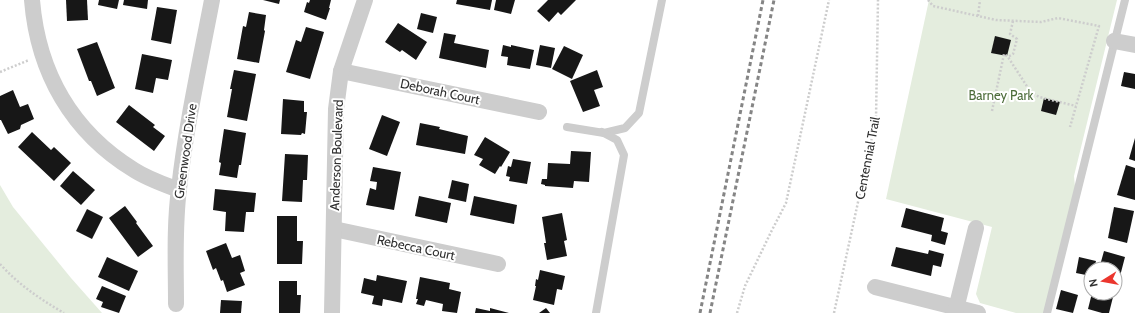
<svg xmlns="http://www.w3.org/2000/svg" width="1135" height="313" viewBox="0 0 1135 313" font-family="Cabin,sans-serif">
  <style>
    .green { fill: #e4edde }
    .building { fill: #171717 }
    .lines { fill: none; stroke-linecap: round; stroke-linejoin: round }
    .path { stroke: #cdcdcd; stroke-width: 2.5; stroke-dasharray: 2 2; stroke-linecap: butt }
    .service { stroke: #cdcdcd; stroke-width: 8 }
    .minor { stroke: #cdcdcd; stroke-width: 16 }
    .rail { stroke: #858585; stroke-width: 3; stroke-dasharray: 4 3; stroke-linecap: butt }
    .labels { text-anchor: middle; stroke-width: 4; stroke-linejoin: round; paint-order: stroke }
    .street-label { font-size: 13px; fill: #303030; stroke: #fff }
    .park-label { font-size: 13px; fill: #4d6d3b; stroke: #fff }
  </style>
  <rect width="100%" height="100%" fill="#fff"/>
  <g class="green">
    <path d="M929,0H1117L1074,176L1075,187L1044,313H1016L980,303L976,294L992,227L886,199Z"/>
    <path d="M0,185L13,207L71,278L102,313H0Z"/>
  </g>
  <g class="building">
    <path d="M66,0H87L88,20L67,21Z"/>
    <path d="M99,0H119L117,9L98,5Z"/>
    <path d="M124,0H148L147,9L123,5Z"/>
    <path d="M263,0H280L279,4Z"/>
    <path d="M310,0H331L329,8H330L326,20L304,12L307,2L309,3Z"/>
    <path d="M457,0H492L490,10L456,4Z"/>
    <path d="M496,0H515L511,14L494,10Z"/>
    <path d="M548,0H576L561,15L558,12L549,22L537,11Z"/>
    <path d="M157,7L177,10L171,44L151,40Z"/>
    <path d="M249,12L266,15L264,30L265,31L259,63L237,59L243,26L246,27Z"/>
    <path d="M421,13L437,17L433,33L417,29Z"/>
    <path d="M398,23L427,42L416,60L402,50L400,52L385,42Z"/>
    <path d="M306,27L324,32L310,79L286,72L296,40L301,42Z"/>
    <path d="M444,33L456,35L454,43L489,50L486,68L439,58Z"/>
    <path d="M995,36L1011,40L1007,56L991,53Z"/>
    <path d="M97,42L115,88L97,96L91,81H89L77,49Z"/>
    <path d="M503,45L511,47V45L534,50L530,69L507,65L508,57L501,56Z"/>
    <path d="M540,45L555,48L551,68L536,65Z"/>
    <path d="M564,46L583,55L572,79L552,69Z"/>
    <path d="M142,54L172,60L168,80L156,78L153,93L135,89Z"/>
    <path d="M234,70L256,74L247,121L227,117L232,89H230Z"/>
    <path d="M597,70L603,87L594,90L600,106L583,112L570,81Z"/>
    <path d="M1124,72L1135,74V89L1121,86Z"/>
    <path d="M13,90L20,107L28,104L34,119L21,125L20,129L8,134L1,120H0V96Z"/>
    <path d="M1044,98L1060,102L1056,115L1041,111Z"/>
    <path d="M283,99L304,101V112H307L305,134L302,133L301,135L281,134Z"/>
    <path d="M129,105L155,125L153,127L165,136L154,151L116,122Z"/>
    <path d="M382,115L400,122L387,156L369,149Z"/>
    <path d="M420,123L440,127L439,129L468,136L465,154L416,145Z"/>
    <path d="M224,129L246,133L241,165H239L237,178L219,175L221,163L219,162Z"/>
    <path d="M32,132L51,150L54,147L71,163L54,181L18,147Z"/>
    <path d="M485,137L510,152L501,167L500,166L495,174L479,165L483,159L474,155Z"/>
    <path d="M1135,138V161L1129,159Z"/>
    <path d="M571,151L591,152L589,182L574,181L573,188L545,186V185L541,184L542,179H547L548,163L570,164Z"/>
    <path d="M285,154L308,155L307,180H303L302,202L282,201Z"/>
    <path d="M513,159L531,162L527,184L509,181L510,177L506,176L508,166L511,167Z"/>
    <path d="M1126,165L1135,168V200L1117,195Z"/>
    <path d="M373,167L401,172L394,210L366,205L370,188L376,190L377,182L370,181Z"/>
    <path d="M73,171L95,190L81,205L60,186Z"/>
    <path d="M452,180L469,184L466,202L448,198Z"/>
    <path d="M215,189L256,193L254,212H246L244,232L225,231L226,212L213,210Z"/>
    <path d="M419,196L451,203L447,223L415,216Z"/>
    <path d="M474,196L517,205L514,224L470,215Z"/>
    <path d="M125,206L137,222L136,223L153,246L138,257L109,218Z"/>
    <path d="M1114,207L1134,211L1127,243L1108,238Z"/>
    <path d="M906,208L944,218L941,231L948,233L945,245L931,241L932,235L901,227Z"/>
    <path d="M87,209L103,217L92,239L76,231Z"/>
    <path d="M562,213L567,240L564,241L567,256L547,260L544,243H546L542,217Z"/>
    <path d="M277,216H297V241H303L302,264H277Z"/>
    <path d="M226,243L232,258L240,255L245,271L240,273L245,285L227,292L223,280L221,281L216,268L213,270L206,251Z"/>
    <path d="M896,247L928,254L929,250L944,254L941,267L933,265L931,276L891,266Z"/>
    <path d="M1104,251L1125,257L1119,280L1115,279V269H1099Z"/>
    <path d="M107,257L138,271L129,291L98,277Z"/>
    <path d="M1079,257L1096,261L1094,269H1091V276L1076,273Z"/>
    <path d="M540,270L565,276L562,290L557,289L554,305L533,300L536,286H535L536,279L538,280Z"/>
    <path d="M377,275L407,281L402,303L383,299L382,306L372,304L374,296L361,293L364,278L376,281Z"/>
    <path d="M420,277L450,283L449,289L461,292L457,313L442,311L443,304L426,300L424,306L416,304L418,299H416Z"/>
    <path d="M279,281H297V295H301L300,313H279Z"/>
    <path d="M102,286L126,296L119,313L101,307L103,302L96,299Z"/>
    <path d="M1061,290L1078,295L1073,313L1056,309Z"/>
    <path d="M1092,293H1114L1109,313H1102L1088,309Z"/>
    <path d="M221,300L242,301L241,313H220Z"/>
    <path d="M476,308L490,311V308L509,313H475Z"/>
    <path d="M546,308L550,313H539Z"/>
  </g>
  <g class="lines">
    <g class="path">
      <path d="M928,0L933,6L996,20L1041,22L1058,18L1099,26L1070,127"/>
      <path d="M978,16L980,0"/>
      <path d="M1013,21L1010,34L1017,39L1013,54L1008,57L1030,91L1039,97L1076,106"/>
      <path d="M0,72L29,60"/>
      <path d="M992,111L1004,54L1008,57"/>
      <path d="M0,264C19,285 40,299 64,313"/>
      <path d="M737,313L745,286L771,232L786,203L829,0"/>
      <path d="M834,313L876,119L878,0"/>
    </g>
    <g class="service">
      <path d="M567,127L604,133L625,128L639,113L662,0"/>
      <path d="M596,313L624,155L617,140L602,132"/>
      <path d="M1047,313L1125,0"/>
    </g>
    <g class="minor">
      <path d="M32,0C38,73 72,132 134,170C148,179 163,184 179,190"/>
      <path d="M1114,41L1135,45"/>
      <path d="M341,71L539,112"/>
      <path d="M334,229L498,264"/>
      <path d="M875,287L978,313"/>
      <path d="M176,304C176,266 174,227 179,189C186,125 200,63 212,0"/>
      <path d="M332,313L336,109L341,71L365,0"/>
      <path d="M955,313L976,228"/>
    </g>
    <g class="rail">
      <path d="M700,313L763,0"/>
      <path d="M710,313L774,0"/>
    </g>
  </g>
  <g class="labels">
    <g class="street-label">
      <text transform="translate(440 91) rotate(12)" y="5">Deborah Court</text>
      <text transform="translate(185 151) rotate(-82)" y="5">Greenwood Drive</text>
      <text transform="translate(336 155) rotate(-88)" y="5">Anderson Boulevard</text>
      <text transform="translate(867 158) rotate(-79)" y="5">Centennial Trail</text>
      <text transform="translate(416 247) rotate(12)" y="5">Rebecca Court</text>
    </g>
    <g class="park-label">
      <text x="1001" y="100">Barney Park</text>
    </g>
  </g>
  <g transform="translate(1103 281) rotate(259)"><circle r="19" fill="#ffffff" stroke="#acacac"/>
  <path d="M0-3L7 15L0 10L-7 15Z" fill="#eb362e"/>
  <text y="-6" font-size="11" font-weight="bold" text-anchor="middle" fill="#303030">N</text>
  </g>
</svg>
